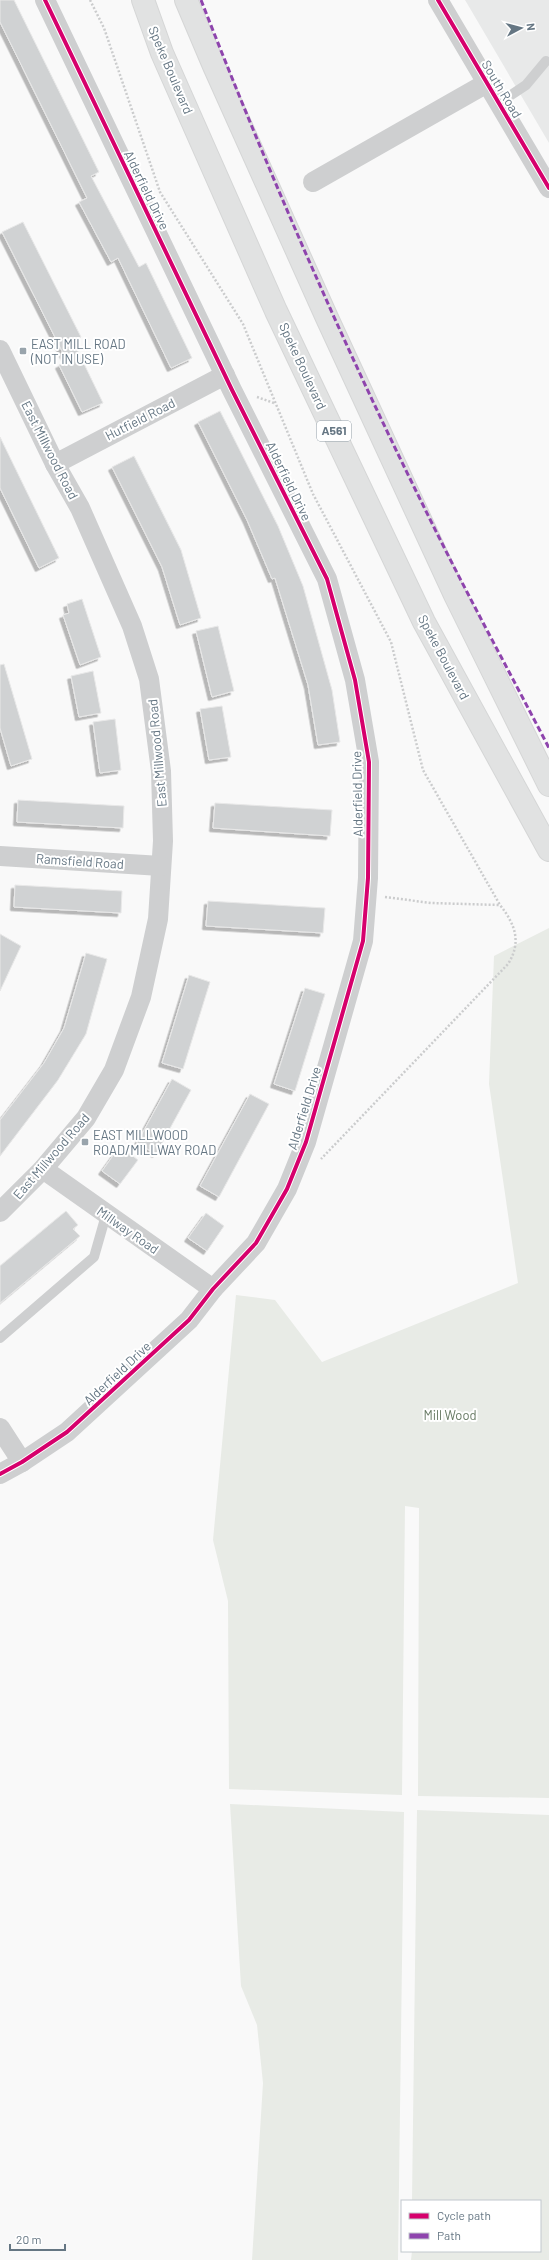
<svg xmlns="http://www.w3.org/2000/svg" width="549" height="2260" viewBox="0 0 549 2260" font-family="Barlow,sans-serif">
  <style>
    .built { fill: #e8e9e9 }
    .green { fill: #e8ebe6 }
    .building { fill: #d0d2d3; stroke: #e8e8e8; filter: url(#shadow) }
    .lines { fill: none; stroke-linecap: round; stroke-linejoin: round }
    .trunk-casing { stroke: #d5d6d6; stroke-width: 24 }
    .path { stroke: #cbcccd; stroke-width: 2.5; stroke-dasharray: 2 2; stroke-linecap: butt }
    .service { stroke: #cecfd0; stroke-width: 10 }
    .minor { stroke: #cecfd0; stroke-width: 20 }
    .trunk { stroke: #e1e2e2; stroke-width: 22 }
    .quiet { stroke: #8e44ad; stroke-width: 3; stroke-dasharray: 6 3; stroke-linecap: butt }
    .cycleway-casing { stroke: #fff; stroke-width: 6 }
    .cycleway { stroke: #d6006c; stroke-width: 4 }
    .poi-dot { fill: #99a4ac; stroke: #fff; stroke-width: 1.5 }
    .labels { text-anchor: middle; stroke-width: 4; stroke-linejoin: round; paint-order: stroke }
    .shield { fill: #fff; stroke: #939fa8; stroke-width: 1 }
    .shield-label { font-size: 12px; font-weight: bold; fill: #657683 }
    .street-label { font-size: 13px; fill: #657683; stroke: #fff }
    .poi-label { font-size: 13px; fill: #657683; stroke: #fff; text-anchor: start }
    .park-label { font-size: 13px; fill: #687a64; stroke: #fff }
  </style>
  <defs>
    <filter id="shadow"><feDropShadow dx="-3.5" dy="3.5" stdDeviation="0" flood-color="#0004"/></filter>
  </defs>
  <rect width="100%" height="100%" fill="#f9f9f9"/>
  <path class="built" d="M465,0H549V143L468,5Z"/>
  <g class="green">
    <path d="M549,928V1798L418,1796L419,1508L405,1506L402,1795L229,1789L228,1601L213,1540L236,1295L275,1300L322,1362L518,1283L489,1084L494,956Z"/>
    <path d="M230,1804L404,1812L398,2260H252L263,2083L257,2025L241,1986Z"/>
    <path d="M417,1810L549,1815V2260H411L412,2251H540V2201H412Z"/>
  </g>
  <g class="building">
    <path d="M0,0H14L99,172L91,176L139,267L146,263L192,358L171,368L118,258L111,262L79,202L87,198L0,22Z"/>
    <path d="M23,222L81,337L73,341L103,403L82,412L59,365L67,361L2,232Z"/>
    <path d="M220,411L278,526L303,586L332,690L340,742L318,745L308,685L275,578L272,579L247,520L198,422Z"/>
    <path d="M0,437L59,558L39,568L0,488Z"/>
    <path d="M134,456L181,550L201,618L180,625L162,567L112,467Z"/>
    <path d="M82,599L101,657L80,665L63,615L69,613L67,604Z"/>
    <path d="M218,626L234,691L212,697L196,631Z"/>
    <path d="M4,664L32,759L11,766L0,728V665Z"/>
    <path d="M93,671L101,713L79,717L71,676Z"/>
    <path d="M222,706L231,757L209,760L200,709Z"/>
    <path d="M115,719L121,770L100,773L93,722Z"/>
    <path d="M18,800L124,806L123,828L17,822Z"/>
    <path d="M215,803L332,810L330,836L213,828Z"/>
    <path d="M15,885L122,891L121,913L14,907Z"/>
    <path d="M208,901L325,908L323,933L206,926Z"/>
    <path d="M0,934L21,946L0,991Z"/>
    <path d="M86,953L107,959L86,1034L58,1080L0,1156V1120L44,1063L64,1028Z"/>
    <path d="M189,975L210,982L183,1069L162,1063Z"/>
    <path d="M305,988L325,994L295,1091L274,1084Z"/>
    <path d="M172,1079L191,1090L156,1154L137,1143Z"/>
    <path d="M250,1094L269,1104L219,1197L200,1186Z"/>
    <path d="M120,1146L138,1160L120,1184L102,1171Z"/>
    <path d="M66,1211L78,1225L73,1229L80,1236L0,1303V1266Z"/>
    <path d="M206,1213L224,1226L207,1251L188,1238Z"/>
  </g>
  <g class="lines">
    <defs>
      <g id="trunk">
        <path d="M143,0L162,53L276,311L424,622L549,850"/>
        <path d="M186,0L214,66L327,318L455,595L549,785"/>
      </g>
    </defs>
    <use href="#trunk" class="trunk-casing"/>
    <g class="path">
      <path d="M90,0L104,28L160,192L243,324L313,494L391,642L423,770L500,905C515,924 522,942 508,964L321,1159"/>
      <path d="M257,397L274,403"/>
      <path d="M385,897L431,903L499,905"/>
    </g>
    <g class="service">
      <path d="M499,103L526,85L546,61"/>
      <path d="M0,1338L94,1257L106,1215"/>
    </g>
    <g class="minor">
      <path d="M438,0L549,188"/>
      <path d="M313,182L487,83"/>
      <path d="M0,350L55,464L80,508L132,626L149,679L161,771L163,841L158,919L141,997L114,1070L86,1118L43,1169L0,1212"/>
      <path d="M55,464L225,375"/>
      <path d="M0,856L161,866"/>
      <path d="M43,1169L213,1289"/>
      <path d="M0,1428L22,1462"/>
      <path d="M0,1474L22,1462L67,1432L189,1320L213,1289L256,1243L287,1189L306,1142L363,941L368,878L369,762L355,680L327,579L232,390L45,0"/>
    </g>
    <use href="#trunk" class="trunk"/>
    <path class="quiet" d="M201,0C268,171 341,340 423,505C463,587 507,667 549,748"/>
    <defs>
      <g id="cycleway">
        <path d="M438,0L549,188"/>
        <path d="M0,1474L22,1462L67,1432L189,1320L213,1289L256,1243L287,1189L306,1142L363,941L368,878L369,762L355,680L327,579L232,390L45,0"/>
      </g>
    </defs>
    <use href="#cycleway" class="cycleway-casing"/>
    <use href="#cycleway" class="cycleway"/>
  </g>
  <g class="poi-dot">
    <rect x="19" y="347" width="8" height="8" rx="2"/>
    <rect x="81" y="1138" width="8" height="8" rx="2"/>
  </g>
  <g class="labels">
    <rect class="shield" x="317" y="421" width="34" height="20" rx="3"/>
    <g class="shield-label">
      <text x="334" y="435">A561</text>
    </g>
    <g class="street-label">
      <text transform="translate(171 70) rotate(67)" y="5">Speke Boulevard</text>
      <text transform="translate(502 89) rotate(59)" y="5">South Road</text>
      <text transform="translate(147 190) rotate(64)" y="5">Alderfield Drive</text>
      <text transform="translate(303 366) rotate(65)" y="5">Speke Boulevard</text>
      <text transform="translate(140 419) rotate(-27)" y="5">Hutfield Road</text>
      <text transform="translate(50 450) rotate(63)" y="5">East Millwood Road</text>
      <text transform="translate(289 481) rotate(64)" y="5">Alderfield Drive</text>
      <text transform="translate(444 657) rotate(62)" y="5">Speke Boulevard</text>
      <text transform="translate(157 753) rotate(-95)" y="5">East Millwood Road</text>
      <text transform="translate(357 794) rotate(-91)" y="5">Alderfield Drive</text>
      <text transform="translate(80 861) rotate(4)" y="5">Ramsfield Road</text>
      <text transform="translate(304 1108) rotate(-73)" y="5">Alderfield Drive</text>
      <text transform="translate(51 1156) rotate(-49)" y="5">East Millwood Road</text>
      <text transform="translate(128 1230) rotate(35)" y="5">Millway Road</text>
      <text transform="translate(117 1373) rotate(-43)" y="5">Alderfield Drive</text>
    </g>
    <g class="poi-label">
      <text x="31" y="349">EAST MILL ROAD<tspan x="31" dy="15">(NOT IN USE)</tspan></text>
      <text x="93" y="1140">EAST MILLWOOD<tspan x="93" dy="15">ROAD/MILLWAY ROAD</tspan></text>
    </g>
    <g class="park-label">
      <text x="450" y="1420">Mill Wood</text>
    </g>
  </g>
  <rect x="401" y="2200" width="140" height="52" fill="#ffffff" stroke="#c1c8cd"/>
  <rect x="409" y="2213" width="20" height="6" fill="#d6006c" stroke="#c1c8cd"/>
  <text x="437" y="2220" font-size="12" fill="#657683">Cycle path</text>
  <rect x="409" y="2233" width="20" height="6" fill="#8e44ad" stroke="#c1c8cd"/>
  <text x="437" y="2240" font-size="12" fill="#657683">Path</text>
  <g transform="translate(521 28) rotate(83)" stroke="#ffffff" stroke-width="3" paint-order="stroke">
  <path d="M0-3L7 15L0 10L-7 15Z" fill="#657683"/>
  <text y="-6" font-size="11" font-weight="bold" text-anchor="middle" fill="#657683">N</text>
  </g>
  <path d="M10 2244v6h55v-6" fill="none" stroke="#657683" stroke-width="2"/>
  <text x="16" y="2244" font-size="12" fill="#657683" stroke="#ffffff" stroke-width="3" paint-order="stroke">20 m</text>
</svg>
